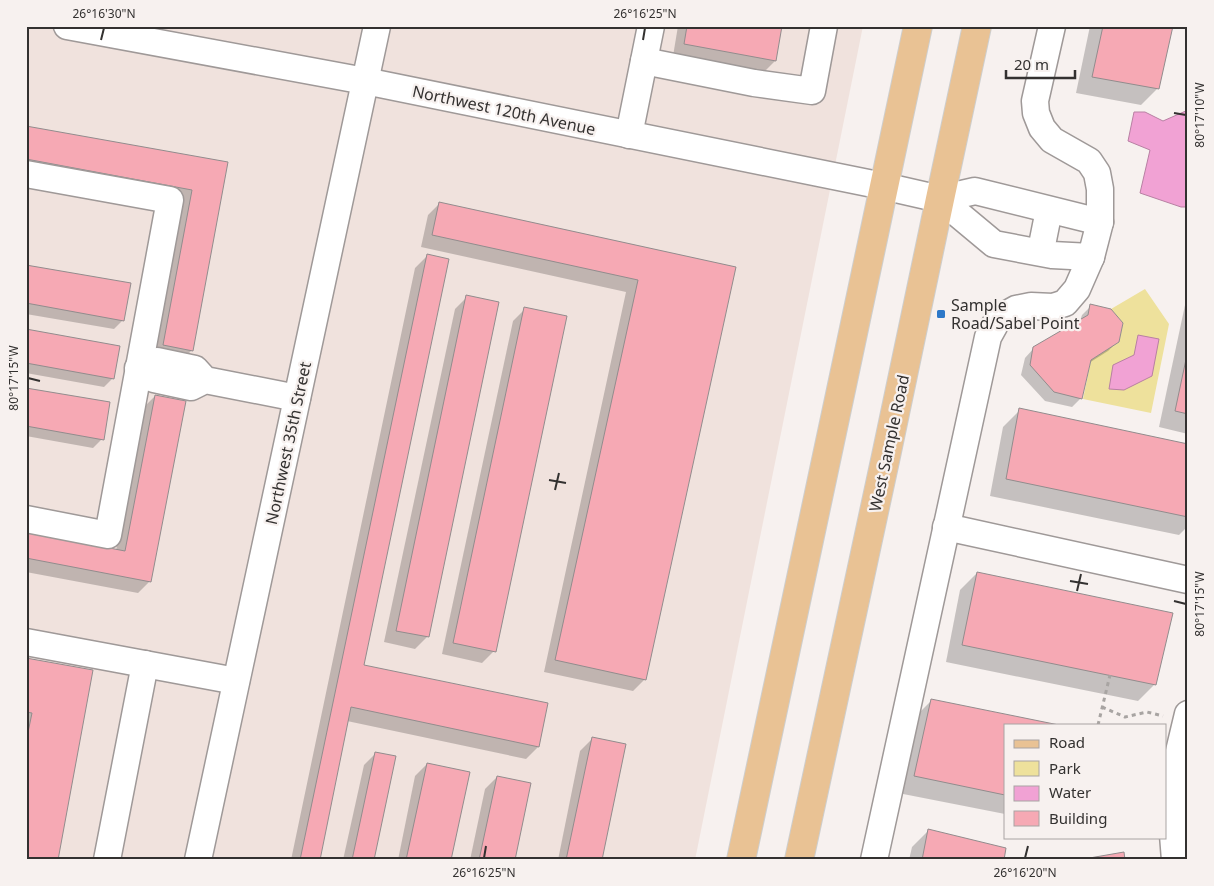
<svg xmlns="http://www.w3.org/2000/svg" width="1214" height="886" viewBox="0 0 1214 886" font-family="'Noto Sans',sans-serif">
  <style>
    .built { fill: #f0e2dd }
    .green { fill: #eee19c }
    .water { fill: #f1a2d4; stroke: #b880a3 }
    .shadow { fill: #0003 }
    .building { fill: #f6a9b4; stroke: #928c8d }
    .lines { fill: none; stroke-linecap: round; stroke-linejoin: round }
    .minor-casing { stroke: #9f9998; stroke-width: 29 }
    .major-casing { stroke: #cececd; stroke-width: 30 }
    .path { stroke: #a8a4a2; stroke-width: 3; stroke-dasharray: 4 4; stroke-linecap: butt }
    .minor { stroke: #fff; stroke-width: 26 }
    .major { stroke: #e9c294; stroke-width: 28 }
    .ticks { fill: none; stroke: #333130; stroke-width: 2 }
    .poi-dot { fill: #2d78c8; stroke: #f7f1ef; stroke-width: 2 }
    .labels { text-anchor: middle; stroke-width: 4.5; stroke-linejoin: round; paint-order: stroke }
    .street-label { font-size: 16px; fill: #333130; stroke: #f7f1ef }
    .poi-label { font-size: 16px; fill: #333130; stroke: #f7f1ef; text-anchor: start }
    .neatline { fill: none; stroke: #333130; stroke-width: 2 }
    .ticks-label { font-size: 12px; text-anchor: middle; fill: #333130 }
  </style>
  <rect width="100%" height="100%" fill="#f7f1ef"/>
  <path class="built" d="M26,26H863L695,860H26Z"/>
  <path class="green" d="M1145,289L1169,324L1151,413L1083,399L1091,360L1119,342L1123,323L1111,309Z"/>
  <g class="water">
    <path d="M1188,110V207H1181L1140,193L1150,150L1128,141L1134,112H1145L1163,121Z"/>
    <path d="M1138,335L1159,339L1152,376L1124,390L1109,389L1113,365L1134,355Z"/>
  </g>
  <g class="shadow">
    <path d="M678,26H781L775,61L763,73L673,56Z"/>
    <path d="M1090,26H1171L1158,88L1141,105L1076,93Z"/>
    <path d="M26,127L227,163L192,350L180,362L152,357L181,201L26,173Z"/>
    <path d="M440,203L735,267L645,679L633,691L544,672L626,292L421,247L428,215Z"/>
    <path d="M427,256L363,666L538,747L526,759L347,721L318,860H291L415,268Z"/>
    <path d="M26,266L123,320L114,329L26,314Z"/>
    <path d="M1188,291V434L1159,427Z"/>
    <path d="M467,297L498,303L427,637L415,649L384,642L455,309Z"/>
    <path d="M1091,306L1118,341L1108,351L1089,363L1081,398L1072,407L1045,401L1021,375L1025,358L1034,348L1080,321L1082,315Z"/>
    <path d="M525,309L494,651L482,663L442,654L513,321Z"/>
    <path d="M26,330L113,378L104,387L26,373Z"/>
    <path d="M26,389L102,439L93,448L26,436Z"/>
    <path d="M155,396L150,581L138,593L26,572V533L116,551L143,408Z"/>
    <path d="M1020,410L1188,445V526L1179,535L990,496L1003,427Z"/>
    <path d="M977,573L1155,684L1138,701L946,662L960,590Z"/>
    <path d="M26,659L57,860H26Z"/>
    <path d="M932,700L1005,725V814L898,793L915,717Z"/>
    <path d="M592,739L601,860H558L580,751Z"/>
    <path d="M376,753L373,860H343L364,765Z"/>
    <path d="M427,764L450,860H398L415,776Z"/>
    <path d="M497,777L514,860H470L485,789Z"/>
    <path d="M929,830L1003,860H909L912,847Z"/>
  </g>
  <g class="building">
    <path d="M687,26H782L776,61L684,44Z"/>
    <path d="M1103,26H1173L1159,89L1092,77Z"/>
    <path d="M26,126L228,162L193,351L163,345L192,190L26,159Z"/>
    <path d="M439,202L736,267L646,680L555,660L638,280L432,235Z"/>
    <path d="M427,254L449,259L364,665L548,703L539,747L351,707L320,860H300Z"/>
    <path d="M26,265L131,283L124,321L26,303Z"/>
    <path d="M466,295L499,302L429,637L396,631Z"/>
    <path d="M1090,304L1111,309L1123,323L1119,342L1091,360L1082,399L1054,392L1030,365L1033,347L1088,315Z"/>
    <path d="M524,307L567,316L496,652L453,643Z"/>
    <path d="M26,329L120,346L114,379L26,363Z"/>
    <path d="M1188,350V414L1175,411Z"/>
    <path d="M26,388L110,402L104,440L26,426Z"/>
    <path d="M155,395L186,401L151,582L26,558V532L125,551Z"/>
    <path d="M1019,408L1188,444V517L1006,479Z"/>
    <path d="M977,572L1173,613L1156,685L962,645Z"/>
    <path d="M26,658L93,670L58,860H26V742L32,713L26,712Z"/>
    <path d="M931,699L1059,725H1005V795L914,776Z"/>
    <path d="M592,737L626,744L602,860H566Z"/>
    <path d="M375,752L396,756L374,860H352Z"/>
    <path d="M427,763L470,772L451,860H406Z"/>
    <path d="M497,776L531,783L515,860H479Z"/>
    <path d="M928,829L1006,848L1004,860H922Z"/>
    <path d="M1124,852L1125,860H1078Z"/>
  </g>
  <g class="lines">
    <defs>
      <g id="minor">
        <path d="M67,26L365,81L883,186L940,199L975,191L1100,222"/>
        <path d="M644,61L754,83L812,91L824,26"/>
        <path d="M629,135L651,26"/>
        <path d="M26,174L170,200L108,535L26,519"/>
        <path d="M940,199L994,244L1052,255L1091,257"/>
        <path d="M1043,240L1049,210"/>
        <path d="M205,380L191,387L154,379L138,368L157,361L195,369L205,380L297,398"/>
        <path d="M946,527L1188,580"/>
        <path d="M26,642L236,681"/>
        <path d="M107,860L145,664"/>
        <path d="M198,860L377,26"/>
        <path d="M874,860L988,337L998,319L1016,309L1031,306L1053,307L1065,303L1077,289L1091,257L1100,222V189L1097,173L1089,161L1052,140L1042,128L1036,113L1035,101L1052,26"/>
        <path d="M1175,860L1172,822L1176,764L1188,714"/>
      </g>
      <g id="major">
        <path d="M741,860C802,582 858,304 918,26"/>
        <path d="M799,860L886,456L940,199L977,26"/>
      </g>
    </defs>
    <use href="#minor" class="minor-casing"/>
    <use href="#major" class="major-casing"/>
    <g class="path">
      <path d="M1102,707L1125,717L1147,712L1163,716"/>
      <path d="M1098,725L1110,675"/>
    </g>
    <use href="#minor" class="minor"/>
    <use href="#major" class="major"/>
  </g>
  <path class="ticks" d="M101,40L104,28M643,40L645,28M1174,113L1186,115M28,378L40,381M549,480L566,483M555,490L559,473M1070,581L1088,584M1077,591L1081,574M1174,601L1186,604M484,858L486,846M1025,858L1028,846"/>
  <rect class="poi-dot" x="936" y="309" width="10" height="10" rx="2.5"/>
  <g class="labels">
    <g class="street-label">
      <text transform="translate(504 110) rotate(12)" y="6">Northwest 120th Avenue</text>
      <text transform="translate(288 443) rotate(-78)" y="6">Northwest 35th Street</text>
      <text transform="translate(889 443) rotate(-78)" y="6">West Sample Road</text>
    </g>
    <g class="poi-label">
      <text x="951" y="311">Sample<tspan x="951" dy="18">Road/Sabel Point</tspan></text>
    </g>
  </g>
  <rect width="1214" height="886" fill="none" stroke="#f7f1ef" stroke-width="55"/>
  <rect x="1004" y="724" width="162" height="115" fill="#f7f1ef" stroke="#a9a4a3"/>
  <rect x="1014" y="740" width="25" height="8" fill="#e9c294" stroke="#a9a4a3"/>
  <text x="1049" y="748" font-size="15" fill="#333130">Road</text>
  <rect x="1014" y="761" width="25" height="15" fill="#eee19c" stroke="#a9a4a3"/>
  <text x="1049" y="774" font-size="15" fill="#333130">Park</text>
  <rect x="1014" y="786" width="25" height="15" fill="#f1a2d4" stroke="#a9a4a3"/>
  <text x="1049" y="798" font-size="15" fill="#333130">Water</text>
  <rect x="1014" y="811" width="25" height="15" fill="#f6a9b4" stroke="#a9a4a3"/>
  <text x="1049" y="824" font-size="15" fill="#333130">Building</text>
  <path d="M1006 70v8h69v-8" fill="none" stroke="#333130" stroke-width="2.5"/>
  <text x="1014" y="70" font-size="15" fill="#333130" stroke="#f7f1ef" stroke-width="4" paint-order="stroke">20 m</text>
  <rect x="28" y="28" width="1158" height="830" class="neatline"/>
  <g class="ticks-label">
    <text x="104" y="18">26°16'30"N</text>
    <text x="645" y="18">26°16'25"N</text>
    <text transform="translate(1200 115) rotate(-90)" y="4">80°17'10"W</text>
    <text transform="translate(14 378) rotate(-90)" y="4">80°17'15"W</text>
    <text transform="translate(1200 604) rotate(-90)" y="4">80°17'15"W</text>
    <text x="484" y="877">26°16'25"N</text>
    <text x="1025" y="877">26°16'20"N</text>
  </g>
</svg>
